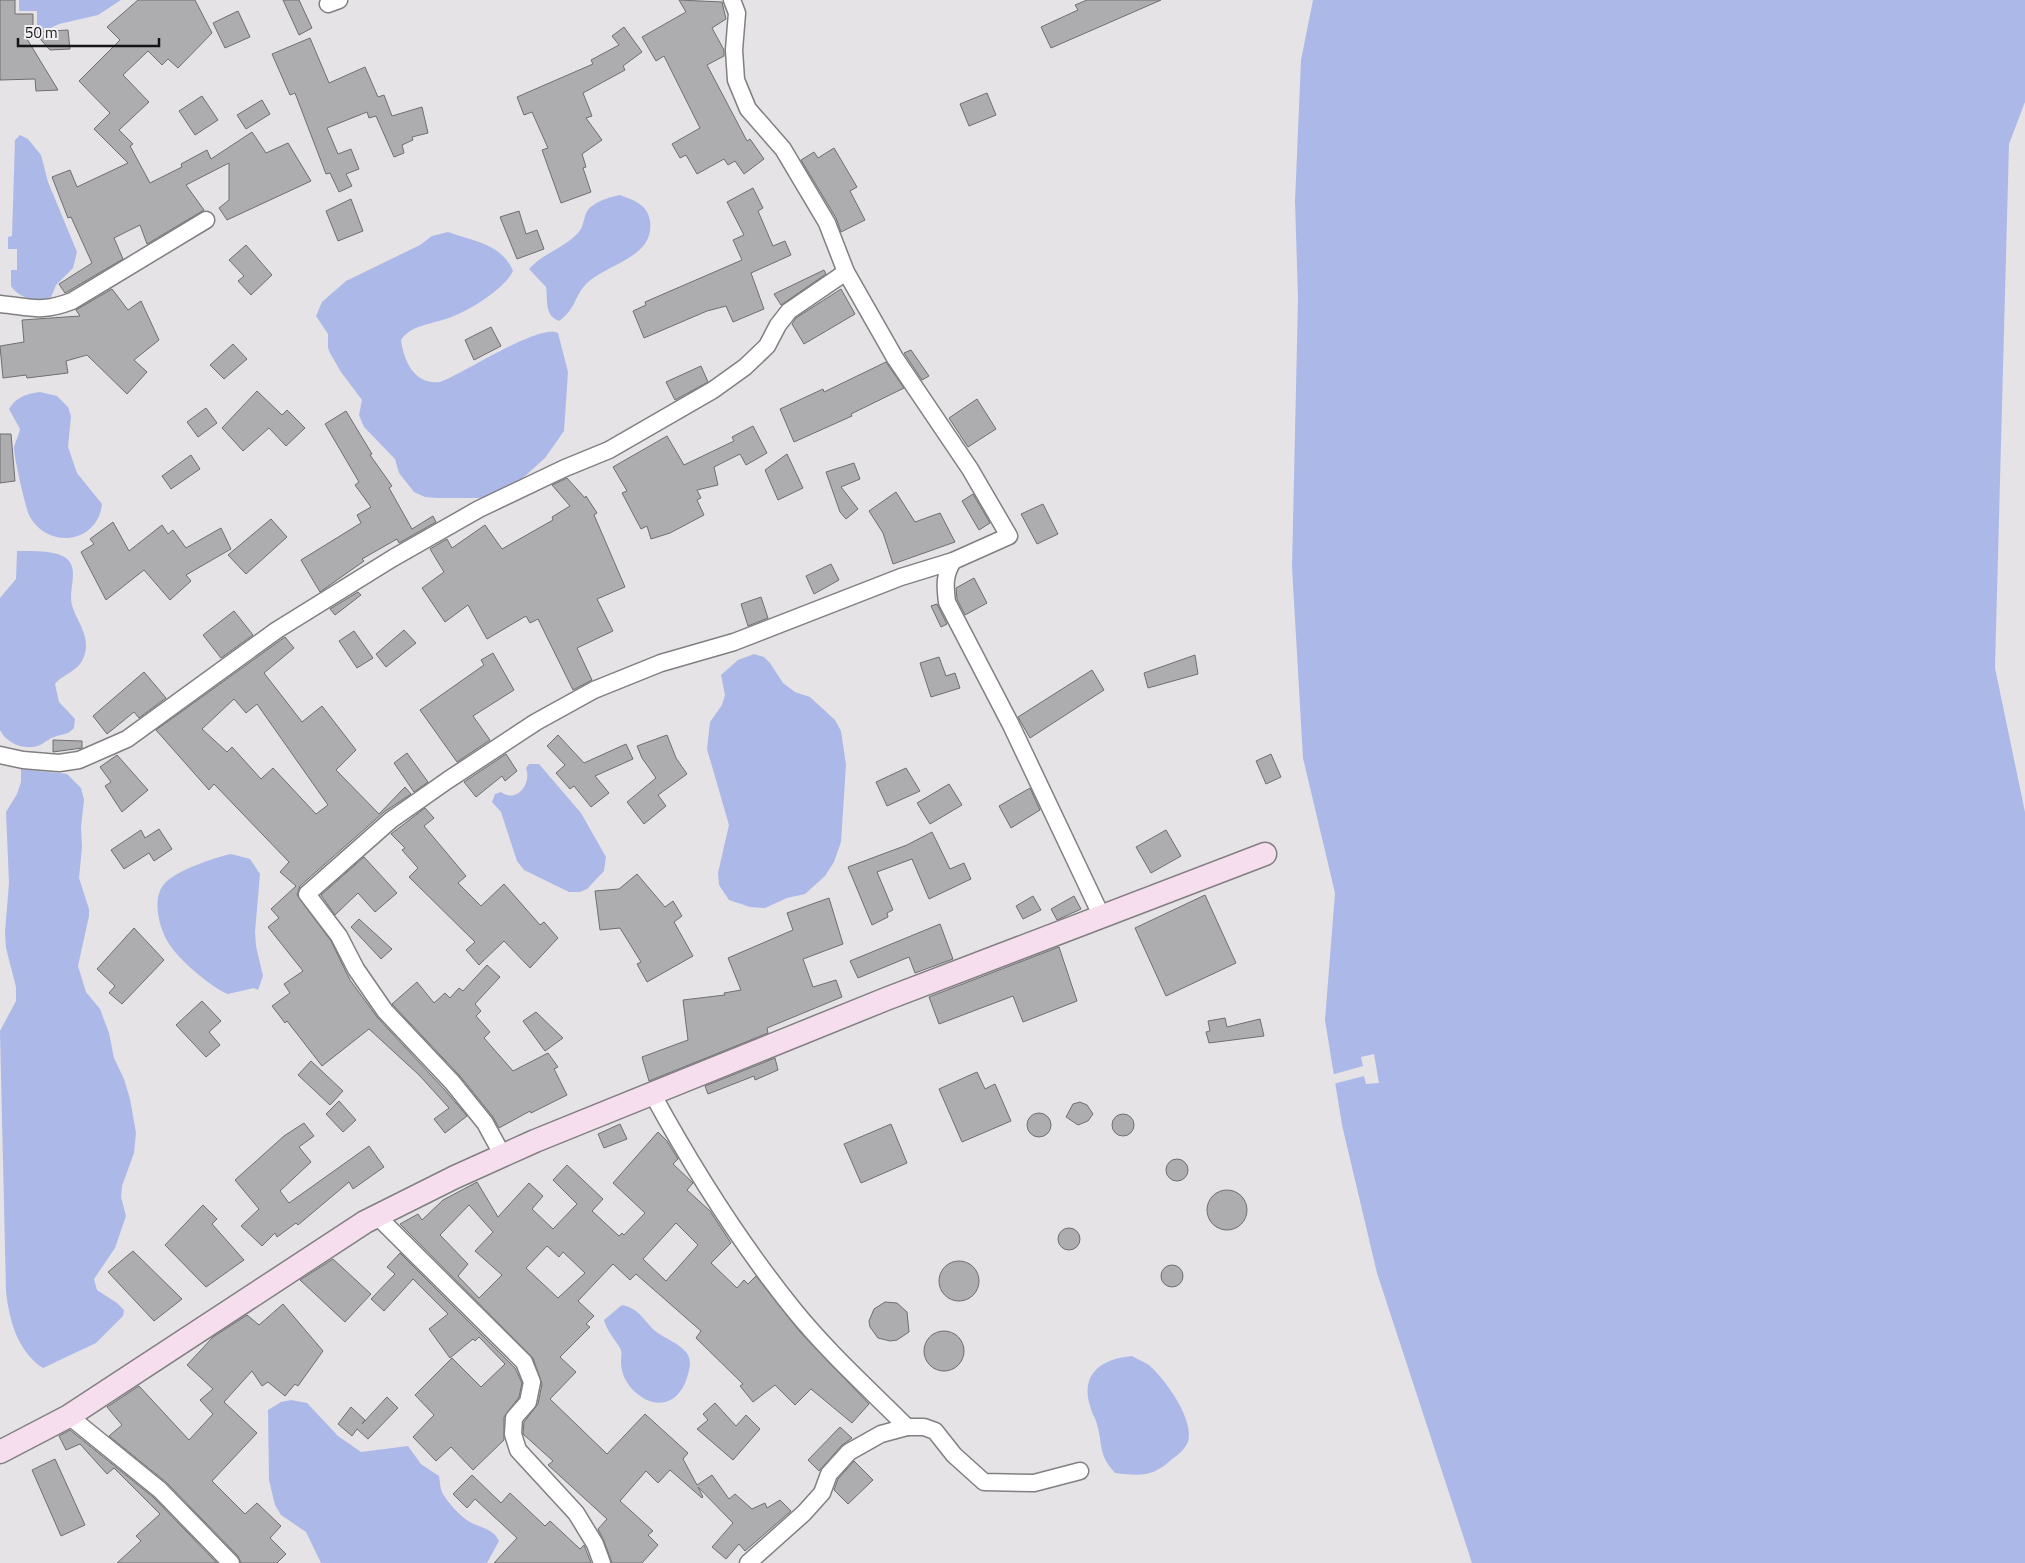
<svg xmlns="http://www.w3.org/2000/svg" width="2025" height="1563" viewBox="0 0 2025 1563" font-family="'Titillium Web',sans-serif">
  <style>
    .water { fill: #acb9e8 }
    .pier { fill: #e5e3e5 }
    .building { fill: #adadb0; stroke: #6f6e71; fill-rule: evenodd }
    .lines { fill: none; stroke-linecap: round; stroke-linejoin: round }
    .street-casing { stroke: #817f82; stroke-width: 19 }
    .secondary-casing { stroke: #817f82; stroke-width: 25 }
    .street { stroke: #fff; stroke-width: 16 }
    .secondary { stroke: #f6deee; stroke-width: 22 }
  </style>
  <rect width="100%" height="100%" fill="#e5e3e5"/>
  <g class="water">
    <path d="M19,0H121L98,15L59,24L42,32L37,31V11H19Z"/>
    <path d="M1313,0H2025V102L2009,144L1995,668L2025,812V1563H1472L1377,1273L1342,1125L1325,1020L1335,893L1303,758L1292,567L1298,298L1295,201L1301,60Z"/>
    <path d="M20,135L28,139L41,155L48,182L77,252L73,268L56,285L51,297C36,302 20,299 11,286V270H17V249H8V237L12,236L15,140Z"/>
    <path d="M620,195C634,200 648,205 650,221C655,258 606,264 586,284C574,297 576,309 559,321C544,315 548,301 546,287L529,269C542,254 564,248 578,233C586,225 582,213 592,206C600,200 610,197 620,195Z"/>
    <path d="M448,232C473,241 502,244 513,271C504,290 468,311 449,318C432,324 411,325 401,340C404,362 415,385 440,382C463,374 539,323 558,333L568,372L564,431L545,458L525,476L510,487L485,498H437L425,497L414,492L399,473L395,459L364,427L359,415L362,400L341,372L330,353L328,348V334L316,316L322,302L346,281L420,245L432,236Z"/>
    <path d="M40,392L57,396L68,407L71,416L68,447L77,473L102,504C98,543 49,550 30,517C26,511 13,453 14,447C16,440 19,435 20,429L9,409C16,397 26,394 40,392Z"/>
    <path d="M17,551C29,551 56,550 66,558C80,569 68,589 72,605C76,621 93,638 83,659C77,672 63,674 55,684L59,702L75,719L74,728C68,735 62,734 54,737C48,739 45,743 40,745C25,751 7,744 0,730V598L16,579Z"/>
    <path d="M754,654L764,657L770,663L783,683L795,692L810,697L835,720L841,731L846,765L841,842L834,862L825,876L805,894L787,898L765,908L750,907L729,900L719,885L718,873L729,825L707,749L710,722L722,705L725,695L721,675L738,660Z"/>
    <path d="M529,764H539L581,813L606,857L604,871L587,889L580,892H569L524,870L517,861L501,812L492,802L495,794L501,792C517,804 532,783 526,768Z"/>
    <path d="M21,769L67,774L81,788L84,800L81,827L82,847L79,878L89,909V916L78,966L86,992L100,1009L109,1033L114,1058L124,1079L130,1099L136,1133L134,1153L122,1186L121,1197L126,1216L115,1248L94,1279L97,1290L117,1303L124,1310L123,1316L96,1343L43,1368C17,1351 9,1319 6,1291L0,1031L16,1001V987L6,948L5,932L9,883L6,812L17,794L21,782Z"/>
    <path d="M231,854L250,859L260,874L255,932L256,946L263,976L258,990L254,988L228,994C212,988 182,962 172,948C160,933 150,899 165,883C178,870 213,858 231,854Z"/>
    <path d="M622,1305C638,1308 643,1319 654,1330C663,1338 682,1344 688,1355C691,1362 690,1367 688,1374C681,1404 655,1413 632,1389C625,1381 621,1372 621,1361C621,1358 622,1353 621,1350C616,1340 607,1332 604,1320Z"/>
    <path d="M1132,1356C1137,1359 1144,1362 1149,1365C1165,1379 1195,1420 1188,1442C1185,1449 1178,1455 1172,1459C1153,1477 1141,1476 1115,1473C1098,1454 1103,1446 1097,1424C1096,1419 1092,1414 1091,1409C1079,1375 1100,1359 1132,1356Z"/>
    <path d="M291,1400L307,1403L338,1436L361,1452L408,1446L421,1464L439,1476C440,1481 440,1488 442,1492C447,1502 461,1517 470,1522C481,1528 494,1529 499,1541L487,1563H321L306,1532L281,1515L275,1505L269,1480L268,1410L281,1402Z"/>
  </g>
  <path class="pier" d="M1374,1054L1379,1083L1366,1084L1364,1076L1333,1084L1331,1075L1363,1066L1361,1057Z"/>
  <g class="building">
    <path d="M0,0H15V14H33V28L24,34L58,90L36,91L35,79L0,80Z"/>
    <path d="M138,0H195L212,33L178,68L168,59L162,65L148,51L123,75L149,102L119,130L133,144L130,146L150,183L182,167L181,164L207,150L211,159L252,132L266,153L288,143L311,181L227,220L219,208L229,200V163L186,185L204,210L147,244L140,225L114,238L123,259L65,293L59,284L92,263L71,217L68,218L52,177L70,170L77,187L128,163L94,129L110,113L79,81L120,40L107,27Z"/>
    <path d="M283,0H299L312,28L299,35Z"/>
    <path d="M679,0L722,2L726,19L712,28L724,50V56L707,65L747,141L750,139L764,159L744,174L735,161L728,165L724,159L697,174L686,155L680,158L672,144L700,128L664,56L656,61L642,37L686,12Z"/>
    <path d="M1087,0H1161L1051,48L1041,27L1078,10L1075,5Z"/>
    <path d="M238,11L250,37L225,48L213,23Z"/>
    <path d="M624,27L642,52L623,66L625,70L583,93L592,116L586,118L602,140L582,154L586,167L583,168L591,192L561,203L542,150L548,148L532,112L524,115L517,97L593,64L591,60L619,45L612,36Z"/>
    <path d="M68,30L70,49L50,50L34,32Z"/>
    <path d="M310,38L329,83L365,67L378,97L384,95L392,116L422,107L428,133L412,137L413,140L402,145L404,153L394,157L376,116L369,118L367,112L327,128L338,154L351,149L359,169L346,174L352,186L339,192L330,173L326,174L295,93L290,95L272,54Z"/>
    <path d="M987,93L996,115L969,126L960,104Z"/>
    <path d="M202,96L218,120L195,135L179,111Z"/>
    <path d="M262,100L270,114L246,129L237,115Z"/>
    <path d="M834,148L857,187L850,191L865,220L841,232L836,218L801,160L814,152L818,158Z"/>
    <path d="M753,188L763,208L758,211L773,246L785,241L791,255L751,273L764,309L733,322L726,306L707,311L644,338L633,311L646,305L645,302L742,260L733,240L744,235L727,202Z"/>
    <path d="M351,199L363,231L338,241L326,211Z"/>
    <path d="M519,211L526,234L537,230L544,249L517,259L500,217Z"/>
    <path d="M246,245L272,275L251,295L238,281L244,276L229,260Z"/>
    <path d="M824,270L826,274L781,305L774,294Z"/>
    <path d="M112,289L128,310L141,301L159,340L134,360L147,372L127,394L87,355L66,361L68,373L27,378L26,375L3,378L0,346L24,342L22,320L80,316L76,310Z"/>
    <path d="M841,289L855,314L804,344L792,324L796,318Z"/>
    <path d="M491,327L501,346L474,360L465,340Z"/>
    <path d="M233,344L247,359L224,379L210,365Z"/>
    <path d="M911,350L929,376L922,380L904,353Z"/>
    <path d="M886,362L904,388L851,414L852,416L794,442L780,409L823,389L824,392Z"/>
    <path d="M701,366L708,382L675,400L666,382Z"/>
    <path d="M257,391L282,415L287,410L305,428L286,446L269,428L243,451L222,428Z"/>
    <path d="M977,399L996,429L968,447L949,418Z"/>
    <path d="M206,408L217,423L198,437L187,422Z"/>
    <path d="M346,411L372,454L370,455L392,486L389,488L412,529L433,516L436,522L399,543L397,539L362,559L364,561L320,592L301,560L361,523L357,515L371,507L355,485L359,482L325,424Z"/>
    <path d="M753,426L767,453L746,465L740,454L714,467L718,485L697,490L701,498L697,500L704,515L670,533L651,539L647,526L641,529L622,493L627,491L613,467L667,436L684,465L734,441L732,437Z"/>
    <path d="M0,434H11L15,481L0,483Z"/>
    <path d="M787,454L803,488L778,500L765,470Z"/>
    <path d="M191,455L200,469L171,489L162,476Z"/>
    <path d="M854,463L860,479L841,487L858,509L846,519L840,512L826,472Z"/>
    <path d="M567,478L585,498L586,496L597,513L594,515L625,587L597,599L613,631L577,648L592,680L573,690L538,619L530,623L526,616L487,639L468,605L445,622L422,588L444,572L430,549L447,539L452,548L485,525L502,549L553,520L552,517L570,506L552,485Z"/>
    <path d="M896,492L915,522L940,513L955,542L893,564L883,533L869,511Z"/>
    <path d="M973,494L990,523L979,530L962,501Z"/>
    <path d="M1043,504L1058,534L1037,544L1021,514Z"/>
    <path d="M271,519L287,537L246,574L228,555Z"/>
    <path d="M113,522L129,551L162,525L168,534L173,530L186,548L221,528L231,549L186,575L191,581L170,600L144,570L106,600L81,552L94,544L90,539Z"/>
    <path d="M831,564L839,580L814,594L806,576Z"/>
    <path d="M974,578L987,603L965,615L957,599L956,588Z"/>
    <path d="M358,592L361,595L335,615L330,609Z"/>
    <path d="M761,597L768,618L748,626L741,604Z"/>
    <path d="M937,604L947,624L941,627L931,606Z"/>
    <path d="M234,611L253,635L221,658L203,635Z"/>
    <path d="M404,630L416,643L386,667L376,654Z"/>
    <path d="M354,631L373,658L357,668L339,641Z"/>
    <path d="M285,637L294,648L264,673L302,722L322,706L356,750L336,770L379,814L405,787L411,794L384,812L300,886L297,895L331,941L350,980L377,1017L444,1089L467,1116L445,1133L434,1119L449,1108L419,1075L369,1029L322,1066L287,1021L285,1023L272,1006L290,993L284,984L303,971L268,927L279,918L271,909L296,886L280,872L289,862L214,784L209,790L156,730ZM234,699L246,713L257,704L328,805L316,814L273,768L261,779L232,747L227,752L202,729Z"/>
    <path d="M493,653L514,690L473,716L490,740L457,762L420,710L484,665L481,660Z"/>
    <path d="M1195,655L1198,674L1148,688L1144,673Z"/>
    <path d="M939,657L946,676L955,673L960,688L931,697L920,663Z"/>
    <path d="M1092,670L1104,690L1030,738L1018,717Z"/>
    <path d="M144,672L166,698L139,718L134,712L107,734L93,716Z"/>
    <path d="M558,735L584,763L626,744L633,759L595,776L609,793L591,807L574,786L570,789L556,773L565,765L547,746Z"/>
    <path d="M667,735L676,758L687,774L658,795L666,806L644,824L627,802L656,778L642,758L637,746Z"/>
    <path d="M53,740L82,741V748L53,752Z"/>
    <path d="M407,753L428,782L414,792L394,763Z"/>
    <path d="M506,754L517,771L505,781L502,776L476,797L464,782Z"/>
    <path d="M1271,754L1281,777L1266,784L1256,761Z"/>
    <path d="M117,755L148,790L122,812L105,786L111,782L100,767Z"/>
    <path d="M906,768L920,791L887,806L876,782Z"/>
    <path d="M949,784L962,805L930,824L917,803Z"/>
    <path d="M1030,788L1040,810L1011,828L999,806Z"/>
    <path d="M425,808L434,818L424,826L466,876L458,883L481,906L504,884L540,925L544,922L558,938L530,968L504,941L479,965L466,950L475,942L409,877L418,868L402,850L405,848L391,834Z"/>
    <path d="M159,829L172,849L154,861L149,853L124,869L111,850L141,830L145,838Z"/>
    <path d="M1166,830L1181,856L1151,873L1136,847Z"/>
    <path d="M932,832L950,869L964,863L971,879L929,899L912,859L877,872L893,910L887,913L888,917L872,925L848,867L907,845Z"/>
    <path d="M364,857L397,893L375,912L358,893L335,915L321,895Z"/>
    <path d="M637,874L665,907L673,901L682,916L674,922L693,956L647,982L637,964L641,962L620,928L600,930L595,891L619,889Z"/>
    <path d="M1205,895L1236,963L1166,996L1135,928Z"/>
    <path d="M1033,896L1041,910L1023,919L1016,906Z"/>
    <path d="M1074,896L1081,909L1057,920L1051,909Z"/>
    <path d="M829,898L843,944L803,959L813,987L836,980L842,997L767,1028L768,1033L649,1081L642,1057L688,1040L683,1000L725,995L724,993L741,990L728,958L793,930L787,913Z"/>
    <path d="M359,919L392,949L381,959L351,927Z"/>
    <path d="M940,924L953,959L915,973L909,957L858,978L850,961Z"/>
    <path d="M134,928L164,960L122,1004L109,993L115,986L97,969Z"/>
    <path d="M1059,947L1077,1001L1023,1022L1013,996L939,1024L929,997Z"/>
    <path d="M487,965L500,977L475,1004L481,1011L476,1016L490,1032L484,1038L513,1071L548,1053L558,1067L554,1069L567,1095L531,1113L530,1111L499,1128L493,1117L460,1076L392,1004L417,982L434,1003L445,993L450,998L459,988L463,991Z"/>
    <path d="M202,1001L221,1021L209,1032L220,1045L206,1057L176,1025Z"/>
    <path d="M536,1012L563,1038L545,1051L523,1021Z"/>
    <path d="M1225,1018L1227,1027L1260,1019L1264,1036L1209,1043L1206,1032L1210,1031L1208,1021Z"/>
    <path d="M775,1058L778,1070L755,1080L754,1076L708,1094L705,1086Z"/>
    <path d="M311,1061L343,1091L330,1105L298,1075Z"/>
    <path d="M977,1072L985,1089L995,1084L1011,1121L962,1142L939,1089Z"/>
    <path d="M339,1101L356,1120L343,1132L326,1114Z"/>
    <path d="M1080,1102L1087,1105L1093,1114L1088,1121L1078,1125L1066,1117L1073,1104Z"/>
    <circle cx="1039" cy="1125" r="12"/>
    <circle cx="1123" cy="1125" r="11"/>
    <path d="M304,1123L314,1136L299,1147L311,1162L280,1191L289,1203L369,1146L384,1167L353,1189L349,1182L298,1225L296,1223L277,1237L275,1233L262,1246L241,1226L259,1209L235,1180L284,1136Z"/>
    <path d="M620,1124L627,1139L604,1148L598,1134Z"/>
    <path d="M891,1124L907,1163L861,1183L844,1144Z"/>
    <path d="M658,1132L667,1141L678,1159L673,1164L693,1183L687,1190L710,1211L731,1243L711,1263L737,1288L744,1280L748,1284L756,1276L800,1332L869,1404L852,1423L811,1389L795,1405L775,1385L753,1402L740,1386L743,1384L696,1338L701,1331L636,1274L630,1280L613,1264L578,1301L594,1316L586,1324L590,1327L560,1357L576,1372L550,1399L607,1454L645,1414L688,1453L683,1459L697,1485L712,1475L729,1499L735,1494L752,1509L765,1503L767,1508L780,1500L791,1511L745,1551L739,1544L726,1559L712,1547L733,1523L698,1487L703,1497L702,1498L670,1470L658,1483L646,1471L620,1501L653,1531L648,1535L658,1545L642,1563H612L604,1541L598,1529L607,1519L548,1465L553,1461L523,1434L524,1422L538,1404L542,1384L533,1358L400,1224L418,1214L422,1220L443,1200L477,1182L498,1217L529,1183L543,1196L532,1209L553,1229L577,1204L553,1180L567,1165L603,1199L592,1211L619,1236L622,1233L624,1235L645,1213L613,1183ZM469,1205L493,1232L475,1251L502,1275L479,1298L458,1276L468,1264L440,1235ZM676,1223L698,1245L666,1281L643,1259ZM547,1246L559,1257L563,1252L585,1273L558,1298L526,1268Z"/>
    <circle cx="1177" cy="1170" r="11"/>
    <circle cx="1227" cy="1210" r="20"/>
    <path d="M203,1205L217,1219L212,1224L244,1260L206,1287L165,1245Z"/>
    <circle cx="1069" cy="1239" r="11"/>
    <path d="M133,1251L182,1299L154,1321L108,1272Z"/>
    <path d="M400,1253L515,1368L522,1383L519,1397L504,1417V1440L473,1470L451,1447L436,1461L413,1437L434,1415L415,1395L452,1358L481,1387L505,1364L479,1337L475,1341L473,1339L450,1358L429,1329L448,1314L413,1279L384,1311L371,1299L395,1274L387,1267Z"/>
    <path d="M333,1259L371,1294L345,1322L300,1280Z"/>
    <circle cx="959" cy="1281" r="20"/>
    <circle cx="1172" cy="1276" r="11"/>
    <path d="M885,1302L897,1303L907,1312L909,1332L897,1340L890,1341L878,1338L870,1327L869,1321L874,1309Z"/>
    <path d="M283,1304L323,1351L298,1386L295,1384L285,1396L268,1382L262,1386L252,1371L224,1402L257,1433L212,1481L245,1514L257,1503L281,1526L270,1538L286,1554L277,1563H241L238,1556L167,1483L109,1436L122,1425L107,1407L139,1386L189,1440L213,1414L200,1400L213,1389L187,1365L213,1337L247,1315L259,1325Z"/>
    <circle cx="944" cy="1351" r="20"/>
    <path d="M387,1397L398,1408L368,1439L357,1429L352,1436L338,1424L351,1407L365,1420L362,1424Z"/>
    <path d="M715,1403L736,1426L746,1415L760,1429L733,1460L697,1429L708,1420L703,1414Z"/>
    <path d="M840,1427L852,1438L842,1445L819,1471L808,1460Z"/>
    <path d="M70,1430L153,1497L217,1563H117L141,1541L136,1536L160,1514L114,1468L107,1474L80,1444L66,1450L59,1436Z"/>
    <path d="M55,1459L85,1525L61,1536L32,1470Z"/>
    <path d="M854,1461L873,1480L848,1504L834,1490L838,1479Z"/>
    <path d="M472,1475L501,1503L510,1493L545,1526L550,1521L580,1549L584,1545L591,1563H494L517,1538L475,1499L467,1508L453,1494Z"/>
  </g>
  <g class="lines">
    <defs>
      <g id="street">
        <path d="M328,4L339,0"/>
        <path d="M0,304C31,307 41,313 72,301L206,220"/>
        <path d="M953,561C944,575 945,586 947,602L1011,725L1102,917"/>
        <path d="M0,755L23,760L59,763L79,760L127,739L277,630L393,558L479,509L565,468L609,450L713,390L745,367L767,346L778,325L789,311L846,272"/>
        <path d="M653,1095C694,1170 740,1243 794,1310C828,1352 869,1389 907,1427"/>
        <path d="M503,1156L485,1123L452,1082L385,1011L356,969L339,936L307,894L391,820L448,780L536,722L594,690L661,663L734,642L901,577L953,561L1009,536L970,469L895,358L846,272L827,223L783,149L748,109L736,80L734,50L737,13L732,0"/>
        <path d="M377,1216L524,1362L532,1382L528,1402L514,1418L513,1434L518,1450L576,1513L595,1544L602,1563"/>
        <path d="M69,1416L160,1490L231,1563"/>
        <path d="M748,1563L804,1513L822,1493L829,1474L849,1452L881,1434L907,1427H924L935,1431L954,1455L984,1482L1034,1483L1080,1471"/>
      </g>
      <path id="secondary" d="M0,1452L69,1416L365,1222L455,1177L535,1141L886,999L1265,854"/>
    </defs>
    <use href="#street" class="street-casing"/>
    <use href="#secondary" class="secondary-casing"/>
    <use href="#street" class="street"/>
    <use href="#secondary" class="secondary"/>
  </g>
  <path d="M18 38v8h141v-8" fill="none" stroke="#161516" stroke-width="2.5"/>
  <text x="25" y="38" font-size="15" fill="#161516" stroke="#f2f0f3" stroke-width="4" paint-order="stroke">50 m</text>
</svg>
